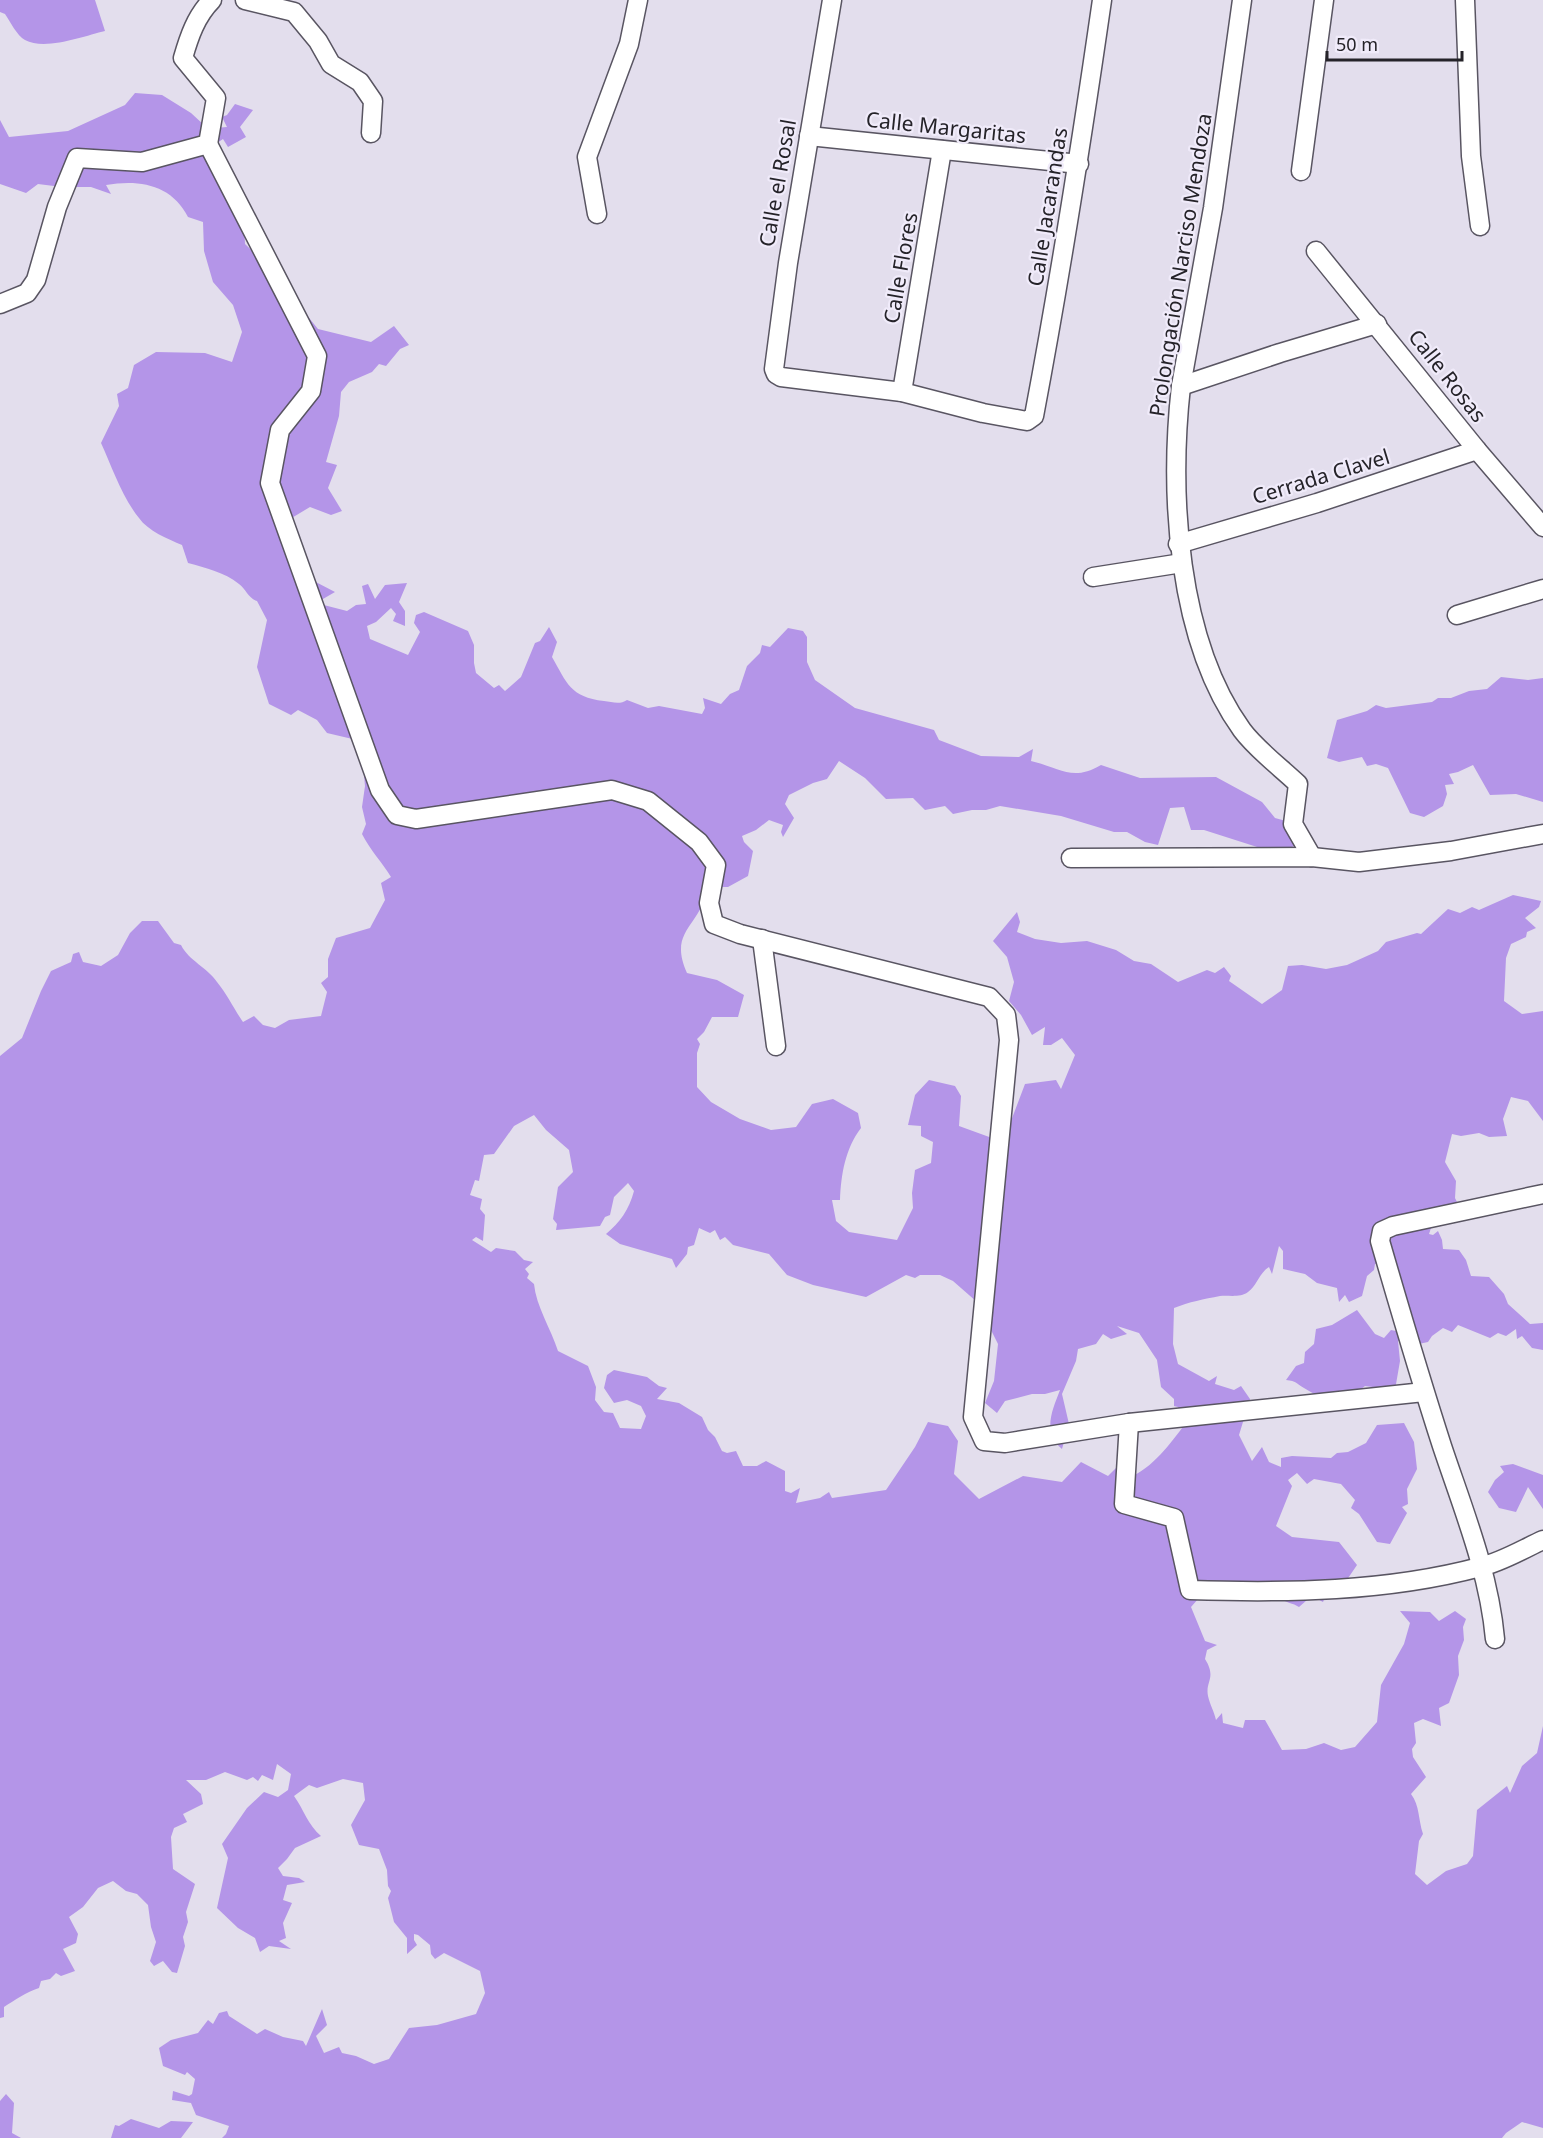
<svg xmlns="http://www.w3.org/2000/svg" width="1543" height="2138" viewBox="0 0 1543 2138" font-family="'Noto Sans',sans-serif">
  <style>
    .forest { fill: #b495e8; fill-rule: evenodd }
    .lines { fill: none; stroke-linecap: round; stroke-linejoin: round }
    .minor-casing { stroke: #595562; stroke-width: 21 }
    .minor { stroke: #fff; stroke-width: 18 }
    .labels { text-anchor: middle; stroke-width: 4.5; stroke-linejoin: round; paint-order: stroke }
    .street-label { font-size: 21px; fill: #252329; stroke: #f0ebfa }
  </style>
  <rect width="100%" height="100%" fill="#e3deed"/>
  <g class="forest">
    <path d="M0,0H95L105,31C84,36 45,51 25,40C17,36 10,21 5,14L0,12Z"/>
    <path d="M135,93L162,95L191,113L204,125L215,128L227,127L222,117L227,115L235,104L253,110L240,127L246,137L228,147L223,139L214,145L244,225L245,244L263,261L318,329L371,342L394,326L409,345L400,349L386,366L379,364L372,372L349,382L341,392L339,416L326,462L337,465L328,488L342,511L331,515L310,507L290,519L285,537L303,547L292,552L310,579L335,592L316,603L347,611L356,605L366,604L362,586L368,584L375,599L385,585L407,583L399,602L405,611V626L393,621L396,614L391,608L376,622L367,626L370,639L408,655L420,632L414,623L416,615L424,612L468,631L474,645V663L476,673L494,688L499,685L505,691L521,677L535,643L540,641L549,627L557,642L552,657C567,683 570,697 604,701C612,702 620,705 627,700L648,708L659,706L702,714L705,708L703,698L721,704L730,694L739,690L747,666L760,653L762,645L770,647L788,628L803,631L807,637V662L815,680L855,708L934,730L939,740L981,756L1019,757L1033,749L1031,761C1061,768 1072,782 1101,765L1140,778L1216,777L1262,802L1275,818L1286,821L1297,845L1276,853L1204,830H1191L1184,807L1170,808L1158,845L1145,842L1127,832H1114L1061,816L1000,806L986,810H972L953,814L945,806L925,810L913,798L886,799L865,778L839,761L827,779L813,783L789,795L785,804L794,818L783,837L781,832L783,825L769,820L756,830L742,836L744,842L753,851L748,876L728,887H707C703,926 667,929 687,973L717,980L744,995L738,1017H712L704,1032L697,1039L700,1044L697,1053V1087L711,1102L740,1119L771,1130L796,1127L812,1104L833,1099L858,1113L861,1128C845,1149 841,1175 840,1200H832L836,1221L849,1232L897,1240L913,1208L912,1193L915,1170L931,1163L933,1142L921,1136V1126L908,1125L915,1095L929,1080L955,1086L961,1096L959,1126L1003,1142L1025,1084L1056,1080L1061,1089L1075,1055L1062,1038L1051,1045H1043L1045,1027L1032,1035L1021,1015L1009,1001L1014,982L1007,957L993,941L1017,912L1020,922L1017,932L1035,939L1061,943L1087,941L1116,950L1134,961L1151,964L1178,982L1207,970L1215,973L1224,967L1231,976L1229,981L1262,1004L1282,990L1288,966L1302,965L1326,969L1347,965L1378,951L1386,942L1417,933L1421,934L1448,909L1460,913L1472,907L1479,910L1513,895L1541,901L1539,907L1525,918L1536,928L1527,932L1526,937L1511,944L1506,958L1504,1001L1522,1014L1543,1011V1121L1528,1101L1511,1097L1503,1119L1507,1136L1489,1137L1479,1133L1461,1136L1452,1134L1445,1162L1456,1181L1455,1198L1460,1208L1434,1219L1429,1234L1433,1235L1438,1231L1442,1240L1443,1249L1459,1250L1466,1260L1471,1276L1489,1277L1504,1294L1508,1304L1530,1324L1543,1323V1350L1532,1348L1522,1336L1517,1339L1516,1329L1506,1336L1498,1333L1490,1338L1458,1325L1452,1332L1443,1328L1432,1336L1428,1342L1414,1345V1335L1398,1341L1400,1361L1395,1390L1365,1386L1342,1403C1328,1401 1315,1395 1304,1388C1295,1383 1297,1381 1286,1380L1296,1366L1304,1363L1305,1352L1314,1344L1316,1329L1332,1325L1357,1310L1375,1334L1384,1338L1391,1330L1401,1332L1390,1312C1396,1294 1399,1279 1396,1261L1375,1264L1374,1270L1367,1276L1362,1296L1349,1302L1345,1295L1339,1302L1337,1288L1317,1283L1305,1274L1283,1269V1251L1279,1246L1272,1274L1269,1267C1259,1273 1257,1286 1248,1292C1240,1298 1229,1295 1220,1296C1204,1299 1189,1302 1174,1308L1173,1344L1178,1364L1209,1381L1217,1376L1215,1384L1234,1390L1241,1386L1250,1399L1239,1435L1252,1461L1262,1447L1269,1462L1281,1467V1458L1292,1456L1331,1458L1337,1453L1348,1452L1366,1443L1377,1425L1404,1423L1414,1442L1417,1469L1407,1489L1408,1504L1402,1507L1407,1513L1390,1544L1377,1542L1359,1514L1351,1508L1355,1500L1341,1484L1314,1479L1307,1484L1297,1473L1288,1480L1292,1486L1276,1526L1292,1537L1339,1542L1357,1565L1342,1587L1325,1597L1323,1602L1308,1594L1307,1600L1299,1607C1293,1603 1286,1603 1280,1598L1213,1582L1191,1607L1205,1641L1217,1645L1207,1650L1205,1659C1217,1678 1205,1681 1208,1696C1210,1705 1214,1711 1216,1720L1222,1713L1223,1723L1243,1728L1245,1720H1265L1282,1750L1306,1749L1324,1743L1341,1750L1355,1747L1377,1722L1381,1685L1404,1644L1410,1623L1400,1611L1430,1612L1439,1621L1455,1611L1466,1619L1463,1627L1464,1640L1458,1656L1459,1675L1449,1703L1439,1708L1441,1726L1423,1719L1414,1723L1416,1743L1412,1749L1413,1757L1426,1777L1411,1794C1420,1806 1418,1819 1423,1834L1419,1841L1415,1874L1427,1885L1446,1871L1467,1864L1473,1856L1477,1810L1507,1786L1510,1793L1522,1766L1537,1753L1543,1726V2128L1522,2122L1506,2133L1502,2138H222L226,2134L229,2126L196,2115L191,2103L172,2100L173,2091L189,2096L192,2094L195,2079L187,2072L185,2075L163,2066L159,2048L171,2040L198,2033L208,2020L213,2024L219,2013L227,2011L229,2016L257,2034L265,2029L283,2037L303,2041L306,2046L322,2009L327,2025L316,2036L324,2053L339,2047L342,2053L356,2056L374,2064L389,2059L409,2028L437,2025L476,2014L485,1993L480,1971L444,1953L435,1959L431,1954L430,1945L418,1935L414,1934V1940L417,1945L407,1954V1938L394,1922L388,1898L391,1891L388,1886L387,1870L379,1849L359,1845L351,1825L365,1800L363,1783L343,1779L317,1788L309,1785L294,1796C304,1810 308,1825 321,1836L295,1848L287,1859L278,1868L283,1876L299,1878L305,1882L287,1885L283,1900L292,1903L283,1923L286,1938L279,1941L291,1949L269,1946L260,1952L255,1938L238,1928L217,1908L228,1858L222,1844L247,1808L264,1792L278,1797L288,1790L291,1774L277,1764L273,1780L262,1775L258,1781L253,1777L247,1780L225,1772L206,1780H186L201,1794L203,1804L183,1814L187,1822L174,1828L171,1837L173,1869L195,1884L186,1912L188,1922L183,1937L185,1946L177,1973L172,1972L163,1961L154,1966L150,1961L156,1942L151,1927L148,1905L137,1894L126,1891L113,1881L98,1888L83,1907L69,1917L78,1934L76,1943L63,1949L75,1971L61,1976L56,1973L50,1979L41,1981L39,1988C26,1992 15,2000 4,2007V2017L0,2018V1056L22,1038L41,991L51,971L71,962L73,954L79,952L83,962L101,966L118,955L130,933L142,921H158L174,943L181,945C189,961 207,967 217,982C227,994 234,1009 243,1022L254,1016L263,1025L275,1028L289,1020L321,1016L327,992L321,983L328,977V959L336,938L370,928L385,900L381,883L391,877C382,862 370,850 362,834L366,824L362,807L365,786L361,741L327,733L317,720L298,710L291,715L269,704L257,667L267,620L257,601C248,598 246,589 239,584C224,572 206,568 188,563L182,545C168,539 148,531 139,518C122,497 112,467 101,443L119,406L117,394L128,388L134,365L156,352L205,353L232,362L242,332L233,305L213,282L204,251L203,222L188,217C172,185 140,179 106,185L111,194L91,187H62L38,184L26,193L0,184V120L9,137L68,131L125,105ZM534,1115L546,1130L569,1150L573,1172L558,1187L553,1219L557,1224L556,1230L600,1226L605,1217L610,1215L614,1197L628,1183L634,1191C629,1210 620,1222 606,1234L620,1244L672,1259L676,1268L687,1254L688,1247L694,1245L699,1228L710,1233L715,1230L720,1240L725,1237L733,1245L769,1254L787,1275L813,1285L866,1297L906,1275L915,1278L920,1275H940L953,1281L977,1302L998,1344L994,1381L985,1403L997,1413L1005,1401L1032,1394H1045L1060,1390C1052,1411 1042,1432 1062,1449L1069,1424L1062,1394L1076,1361L1078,1349L1096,1344L1103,1334L1111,1339L1127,1334L1117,1326L1139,1333L1157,1360L1161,1387L1174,1399V1406L1178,1407L1186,1423C1169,1445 1154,1467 1127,1479L1116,1468L1108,1476L1081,1462L1062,1482L1023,1476L979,1499L954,1474L958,1441L948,1426L928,1422L915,1447L886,1490L832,1498L829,1492L820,1498L796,1503L800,1488L791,1493L785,1491V1471L766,1461L757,1466H743L736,1451L727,1453L722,1451L715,1437L708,1430L702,1417L679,1403L657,1399L667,1388L659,1386L647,1377L614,1370L607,1375L604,1388L614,1403L627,1400L641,1406L646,1416L641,1429L620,1428L613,1413L604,1412L595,1400L596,1387L588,1366L558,1351C551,1329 536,1306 534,1284L527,1278L529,1274L525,1269L533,1262L524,1260L515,1251L496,1248L491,1252L472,1240L476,1237L483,1241L485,1215L480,1209L482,1199L470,1195L475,1180L479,1181L484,1155L494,1154L514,1126Z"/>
    <path d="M1501,677L1528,680L1543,678V802L1516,794L1490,795L1473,765L1458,772L1449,774L1454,784L1445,785L1447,794L1443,806L1424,817L1410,813L1388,768L1376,764L1367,766L1362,757L1339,762L1327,758L1337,720L1367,711L1376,705L1386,708L1432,702L1438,698H1451L1469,691L1487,689Z"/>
    <path d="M1513,1464L1543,1475V1509L1528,1487L1516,1512L1499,1508L1488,1492L1495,1480L1504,1472L1500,1466Z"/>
    <path d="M6,2094L14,2103L12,2133L21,2138H0V2101Z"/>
    <path d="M131,2119L159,2128L171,2121L193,2122L181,2138H111L115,2125L119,2126Z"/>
  </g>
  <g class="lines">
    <defs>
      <g id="minor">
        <path d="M245,0L294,12L318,41L331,64L360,82L373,101L371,133"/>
        <path d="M832,0L788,263L774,369L776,374L781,377L902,392L983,413L1027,421L1034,416C1060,278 1082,139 1102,0"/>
        <path d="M1242,0L1213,208L1181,386C1169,494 1177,640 1242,730C1256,749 1280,767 1298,784L1293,824L1312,857"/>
        <path d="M1465,0L1471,156L1480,226"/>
        <path d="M809,136L1079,164"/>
        <path d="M208,144L317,356L311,391L280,430L270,483L380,790L397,815L416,819L612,790L648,801L699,842L716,865L709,903L714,924L740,934L989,997L1006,1015L1009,1040L973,1417L984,1441L1005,1443L1129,1423L1424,1392"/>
        <path d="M1301,171L1324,0"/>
        <path d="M597,214L587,157L629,44L638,0"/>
        <path d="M1316,251L1477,450L1543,527"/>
        <path d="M0,304L27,293L36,280L57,207L77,158L142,162L208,144L216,98L183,58C189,37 196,16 212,0"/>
        <path d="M1181,386L1280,353L1377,324"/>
        <path d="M902,392L942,150"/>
        <path d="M1178,544L1317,503L1477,450"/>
        <path d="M1093,577L1182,563"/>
        <path d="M1457,615L1543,589"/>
        <path d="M1071,858L1312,857L1359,862L1451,851L1543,834"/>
        <path d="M762,939L776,1046"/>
        <path d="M1129,1423L1124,1504L1174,1518L1190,1590C1286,1593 1386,1592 1480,1567C1502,1562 1523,1549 1543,1540"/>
        <path d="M1495,1639C1489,1572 1463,1509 1442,1446C1420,1378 1400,1310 1380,1241L1382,1231L1393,1226L1543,1194"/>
      </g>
    </defs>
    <use href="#minor" class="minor-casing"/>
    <use href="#minor" class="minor"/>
  </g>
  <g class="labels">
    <g class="street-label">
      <text transform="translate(946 128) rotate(6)" y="7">Calle Margaritas</text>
      <text transform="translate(778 183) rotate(-80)" y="7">Calle el Rosal</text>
      <text transform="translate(1048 207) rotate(-81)" y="7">Calle Jacarandas</text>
      <text transform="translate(1181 265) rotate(-81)" y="7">Prolongación Narciso Mendoza</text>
      <text transform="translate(901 268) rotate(-80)" y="7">Calle Flores</text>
      <text transform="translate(1447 376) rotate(52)" y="7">Calle Rosas</text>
      <text transform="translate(1321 477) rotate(-17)" y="7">Cerrada Clavel</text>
    </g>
  </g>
  <path d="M1327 51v9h135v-9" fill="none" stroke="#252329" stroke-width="3"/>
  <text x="1336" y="51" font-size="18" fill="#252329" stroke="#f0ebfa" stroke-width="4.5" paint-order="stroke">50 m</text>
</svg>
